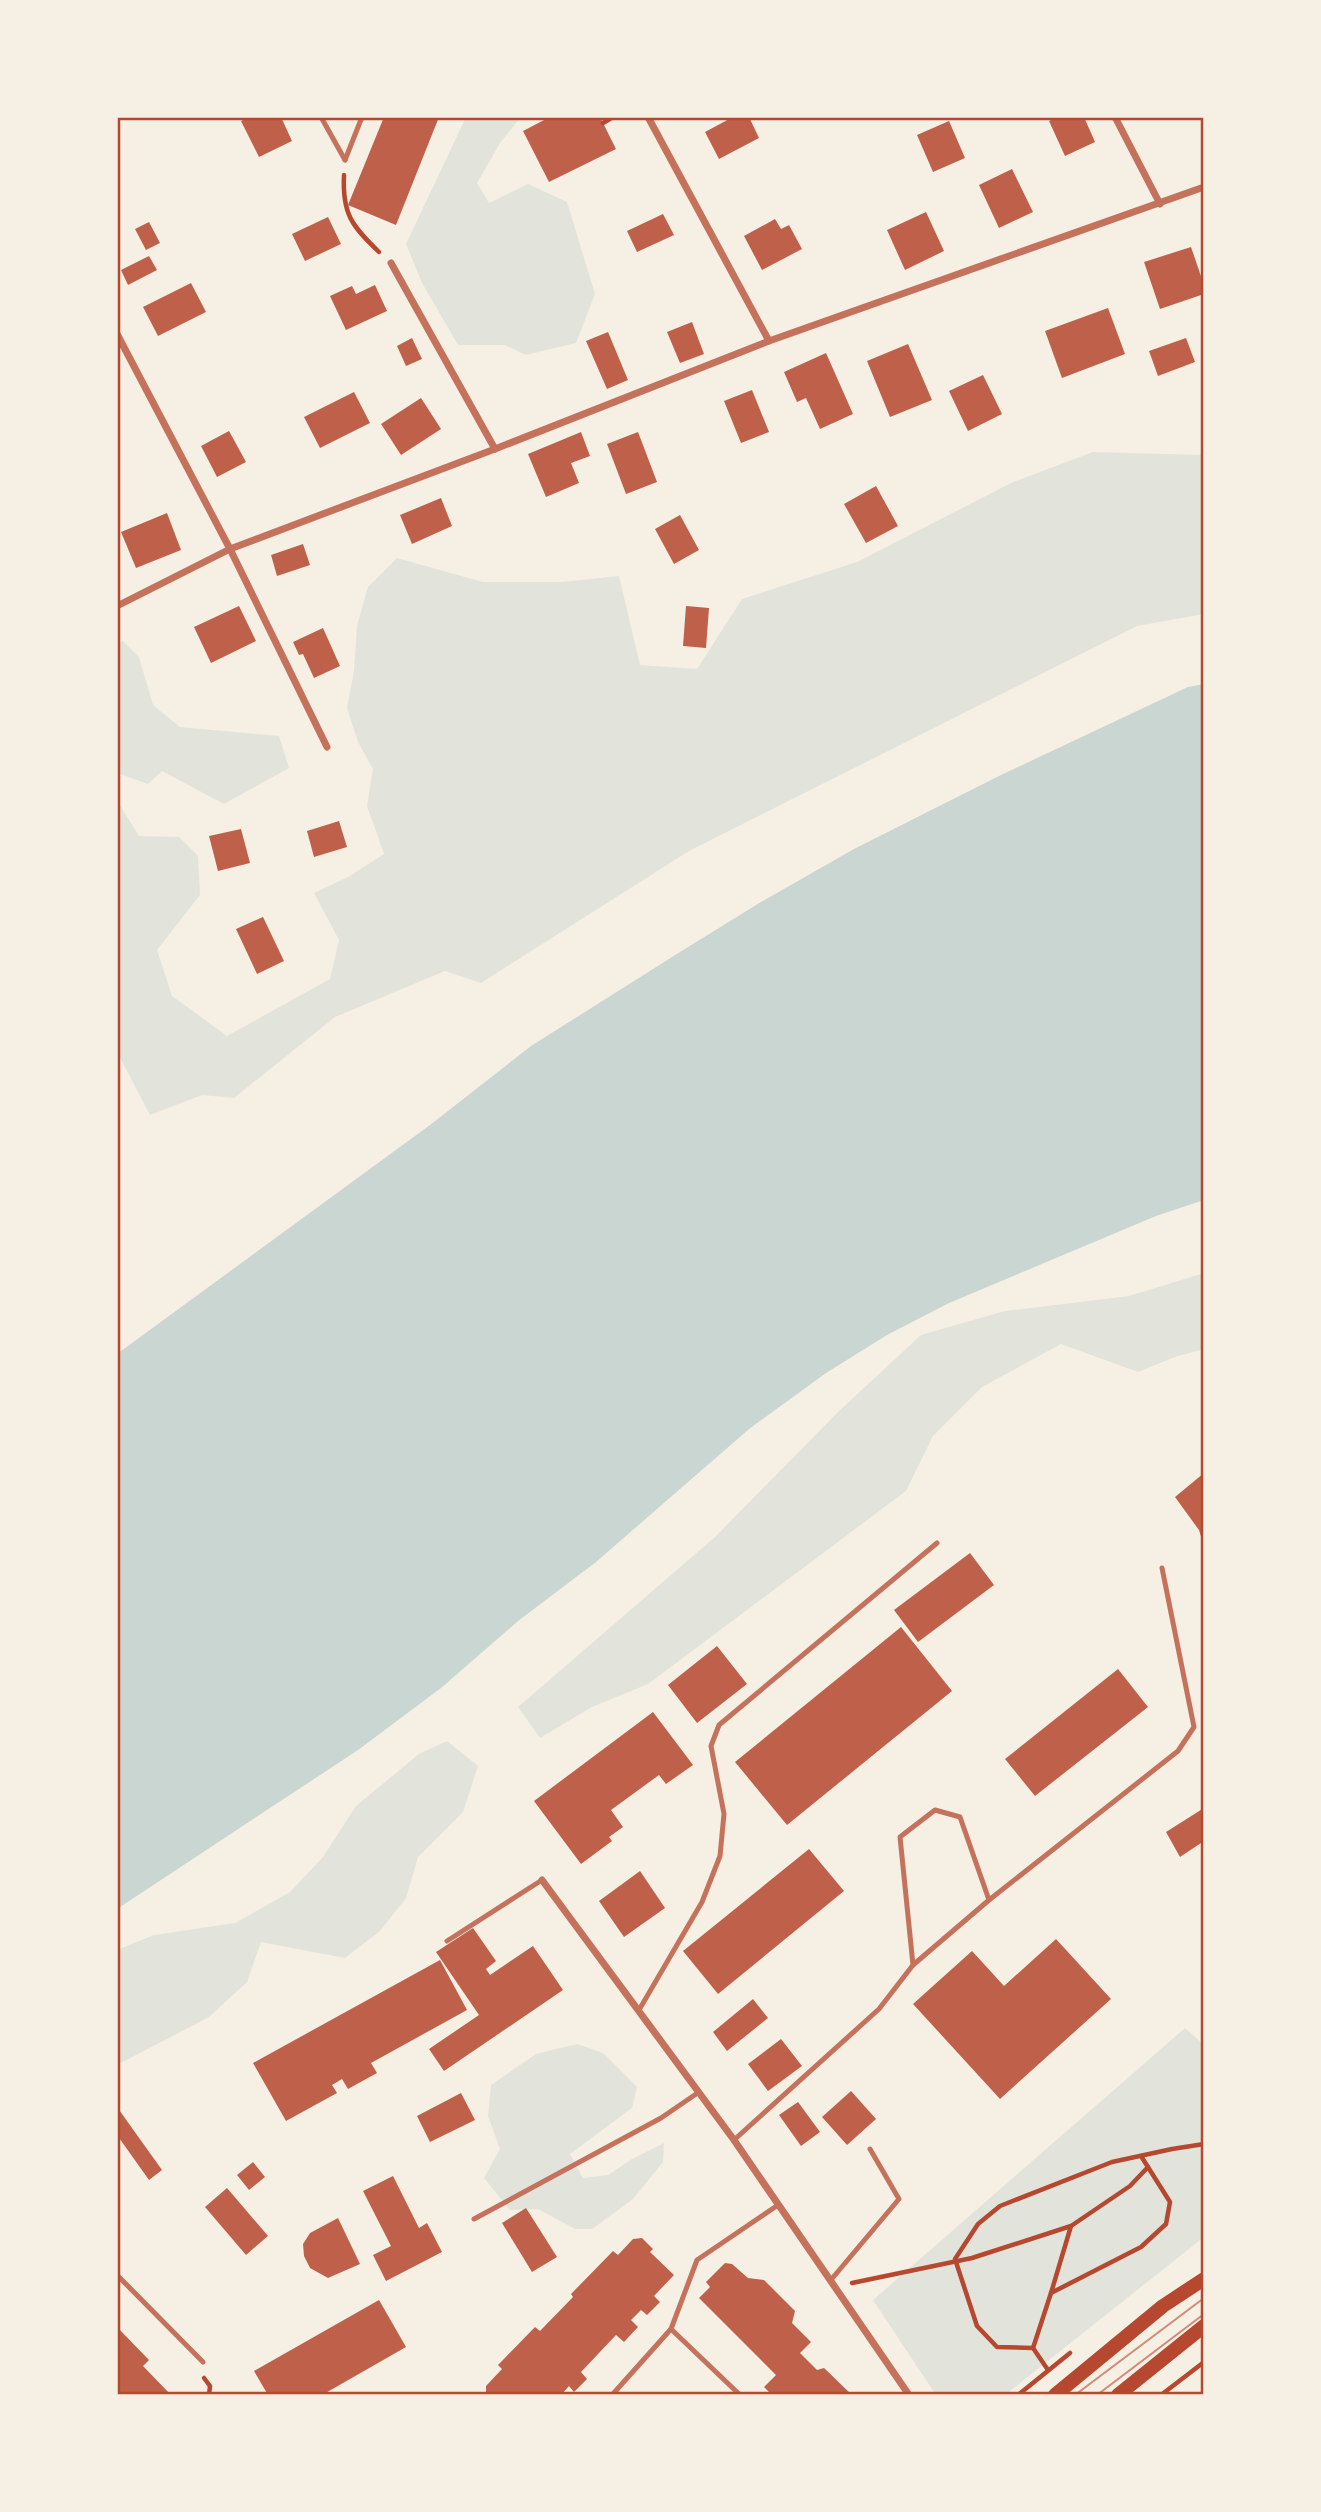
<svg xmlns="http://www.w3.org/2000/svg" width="1321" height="2512" viewBox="0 0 1321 2512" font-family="'PT Serif',serif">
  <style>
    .green { fill: #e2e4dc }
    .water { fill: #c9d6d2 }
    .building { fill: #bf614a }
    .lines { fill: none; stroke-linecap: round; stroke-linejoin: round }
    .path { stroke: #b5482f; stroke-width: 4.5 }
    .service { stroke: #c5725c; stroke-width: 5 }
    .minor { stroke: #c5725c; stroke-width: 7 }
    .secondary { stroke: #b5482f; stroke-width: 14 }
    .tram { stroke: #cf8b77; stroke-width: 2 }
    .neatline { fill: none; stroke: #b5482f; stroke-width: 2.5 }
  </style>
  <rect width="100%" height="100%" fill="#f6efe4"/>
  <g class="green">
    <path d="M466,117H521L500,143L477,183L489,203L528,184L567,202L595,294L576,343L526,355L505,345H458L422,283L406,244Z"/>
    <path d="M1093,452L1204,455V614L1137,626L689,851L481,983L445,971L335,1017L234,1098L202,1095L150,1115L117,1052V643L123,641L139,657L153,705L180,727L279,736L289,768L224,804L162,771L148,784L117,773L118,802L139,836L179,837L198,856L200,895L157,950L172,996L227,1036L330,979L339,940L314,893L348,877L384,854L367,806L373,769L358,742L347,708L354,671L357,626L368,587L397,558L483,582H562L619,576L640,665L697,669L742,599L857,562L1013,482Z"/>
    <path d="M1204,1273V1349L1175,1357L1138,1372L1061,1344L982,1387L933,1436L906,1491L648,1684L592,1707L540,1738L518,1707L715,1537L839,1411L921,1335L1005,1311L1129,1296Z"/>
    <path d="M447,1741L478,1766L463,1812L418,1857L406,1898L380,1931L345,1958L261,1942L247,1982L209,2017L117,2065V1950L154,1935L235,1923L290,1892L323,1857L356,1806L419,1754Z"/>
    <path d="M1185,2028L1204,2045V2237L1005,2395H936L873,2300Z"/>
    <path d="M577,2044L603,2053L637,2087L632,2108L570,2154L583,2178L608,2175L632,2159L664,2143L663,2162L633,2199L592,2229H575L538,2209L510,2210L484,2178L500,2149L488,2116L491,2085L536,2054Z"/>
  </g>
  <path class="water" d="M1204,684V1200L1156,1216L949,1303L887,1335L826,1373L749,1429L596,1562L518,1621L441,1688L358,1750L117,1909V1354L430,1125L531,1046L680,952L761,902L854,849L1001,775L1188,687Z"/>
  <g class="building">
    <path d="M249,117H281L292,141L259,157L241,121Z"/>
    <path d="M384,117H439L396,225L348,205Z"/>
    <path d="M550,117H600L616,149L549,182L523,131Z"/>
    <path d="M733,117H749L759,138L719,159L705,132Z"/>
    <path d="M1058,117H1084L1095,142L1065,156L1049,121Z"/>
    <path d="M949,121L965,158L933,172L917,135Z"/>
    <path d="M1012,169L1033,212L999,228L979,185Z"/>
    <path d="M926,212L944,251L905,270L887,230Z"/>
    <path d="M663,214L674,235L637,252L627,231Z"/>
    <path d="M328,217L341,244L305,261L292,234Z"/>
    <path d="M775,219L781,229L789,225L802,249L762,270L744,236Z"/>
    <path d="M149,222L160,243L146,250L135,229Z"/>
    <path d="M1191,247L1204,285V294L1160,309L1144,262Z"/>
    <path d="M149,256L157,270L128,285L121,270Z"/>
    <path d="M191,283L206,312L158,336L143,307Z"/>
    <path d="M375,285L387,311L346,330L330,296L352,286L356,294Z"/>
    <path d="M1108,308L1125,354L1062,378L1045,331Z"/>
    <path d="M692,322L704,354L680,363L667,332Z"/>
    <path d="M608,332L628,380L607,389L586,341Z"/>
    <path d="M412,338L422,359L406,366L397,346Z"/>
    <path d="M1186,338L1195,362L1158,376L1149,351Z"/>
    <path d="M908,344L932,400L890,417L867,361Z"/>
    <path d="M826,353L853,414L820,429L806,398L797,402L784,372Z"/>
    <path d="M983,375L1002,414L968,431L949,391Z"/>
    <path d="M752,390L769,432L741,443L724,401Z"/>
    <path d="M354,392L370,423L320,448L304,417Z"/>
    <path d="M421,398L441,429L401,455L381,424Z"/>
    <path d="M229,431L246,462L217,477L201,446Z"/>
    <path d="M581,432L590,456L571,463L579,483L546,497L528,454Z"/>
    <path d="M638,432L657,482L626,494L607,444Z"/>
    <path d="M876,486L898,526L866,543L844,504Z"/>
    <path d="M441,498L452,526L412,544L400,515Z"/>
    <path d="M167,513L181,550L136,568L121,532Z"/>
    <path d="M680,515L699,550L674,564L655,529Z"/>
    <path d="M303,544L310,565L277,576L271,555Z"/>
    <path d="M239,606L256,641L211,663L194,627Z"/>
    <path d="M686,606L709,608L706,648L683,646Z"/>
    <path d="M323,628L340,666L314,678L303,654L299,655L293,642Z"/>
    <path d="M339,821L347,847L314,857L307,831Z"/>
    <path d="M241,829L250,863L218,871L209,836Z"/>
    <path d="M263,917L284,961L257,974L236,929Z"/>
    <path d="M1204,1473V1543H1203L1199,1530L1175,1497Z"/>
    <path d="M970,1553L994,1585L918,1642L894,1610Z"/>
    <path d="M901,1627L952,1691L787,1825L735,1762Z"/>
    <path d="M717,1646L747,1684L697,1723L668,1685Z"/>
    <path d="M1118,1669L1148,1707L1035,1796L1005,1759Z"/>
    <path d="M653,1712L693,1765L666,1784L659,1775L611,1810L623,1827L609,1837L612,1841L581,1864L534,1801Z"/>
    <path d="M1204,1808V1841L1180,1857L1166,1832Z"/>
    <path d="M809,1849L844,1891L718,1994L683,1951Z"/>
    <path d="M640,1871L665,1908L624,1937L599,1901Z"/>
    <path d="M473,1928L496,1961L486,1969L490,1975L533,1946L563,1990L444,2071L429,2049L479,2015L436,1952Z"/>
    <path d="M1056,1939L1111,1999L1000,2099L913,2004L972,1951L1004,1986Z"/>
    <path d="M440,1960L467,2010L371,2063L377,2073L348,2089L342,2079L332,2085L337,2093L286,2121L253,2063Z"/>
    <path d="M753,1999L768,2018L727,2051L713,2032Z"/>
    <path d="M781,2039L802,2066L768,2091L748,2064Z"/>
    <path d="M851,2091L876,2119L847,2145L822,2117Z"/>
    <path d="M461,2093L475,2120L430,2142L417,2116Z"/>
    <path d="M798,2102L820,2132L801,2146L779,2115Z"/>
    <path d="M117,2107L162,2170L149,2180L117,2135Z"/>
    <path d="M253,2162L265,2177L249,2190L237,2175Z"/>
    <path d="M393,2176L419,2228L427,2223L442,2252L386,2281L373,2255L391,2246L363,2191Z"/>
    <path d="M227,2188L268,2236L246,2255L205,2207Z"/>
    <path d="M526,2208L557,2257L532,2272L502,2223Z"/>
    <path d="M338,2218L360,2264L328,2278L310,2268L304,2256L303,2244L310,2233Z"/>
    <path d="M642,2238L653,2249L650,2252L674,2275L654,2296L660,2302L647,2315L641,2310L631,2320L638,2327L624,2342L616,2335L581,2372L587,2379L574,2392L569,2386L561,2395H486V2386L502,2369L498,2365L535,2327L540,2331L573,2297L571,2294L613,2251L618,2255L633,2239Z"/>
    <path d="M725,2263L732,2264L748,2278L764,2280L795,2311L792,2323L811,2342L800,2353L817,2370L824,2368L852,2395H772L764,2387L776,2375L699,2298L710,2287L706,2282Z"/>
    <path d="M379,2300L406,2347L322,2395H268L254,2371Z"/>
    <path d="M117,2327L149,2360L143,2366L171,2395H117Z"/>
  </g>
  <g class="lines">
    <g class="path">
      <path d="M603,123L613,117"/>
      <path d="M344,175C342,214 352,226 379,252"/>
      <path d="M852,2283L972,2258L1071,2226"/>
      <path d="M1051,2293L1071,2226L1130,2186L1148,2167"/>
      <path d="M1033,2348L1051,2293L1141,2247L1166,2224L1170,2202L1141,2156"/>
      <path d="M1048,2370L1033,2348L997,2347L977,2326L955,2259L978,2224L1000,2206L1112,2162L1172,2149L1204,2144"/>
      <path d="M204,2378L210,2386L209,2395"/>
      <path d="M1018,2395L1070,2353"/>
      <path d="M1161,2395L1204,2362"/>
    </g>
    <g class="service">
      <path d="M321,117L345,160"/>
      <path d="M345,160L362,117"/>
      <path d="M447,1941L542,1880"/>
      <path d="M913,1965L900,1837L935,1810L960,1817L989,1900"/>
      <path d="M639,2010L702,1902L720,1856L724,1814L711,1746L719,1725L937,1543"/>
      <path d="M734,2140L879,2009L913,1965L989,1900L1178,1751L1194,1727L1162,1568"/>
      <path d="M474,2219L661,2118L699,2092"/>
      <path d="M117,2275L203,2362"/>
      <path d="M830,2281L899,2199L870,2149"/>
      <path d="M671,2329L740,2395"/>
      <path d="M612,2395L671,2329L697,2260L778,2205"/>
    </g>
    <g class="minor">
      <path d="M648,117L769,341"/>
      <path d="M1115,117L1160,204"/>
      <path d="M391,263L495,449"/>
      <path d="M117,334L230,549L327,747"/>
      <path d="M117,606L230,549L495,449L769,341L1204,187"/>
      <path d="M542,1880L734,2140L909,2395"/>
    </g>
    <g class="secondary">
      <path d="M1055,2395L1163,2306L1204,2279"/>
      <path d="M1118,2395L1204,2326"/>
    </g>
    <g class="tram">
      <path d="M1075,2395L1204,2298"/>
      <path d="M1097,2395L1204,2314"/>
    </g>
  </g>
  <rect width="1321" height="2512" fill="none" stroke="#f6efe4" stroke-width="238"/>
  <rect x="119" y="119" width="1083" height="2274" class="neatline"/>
</svg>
